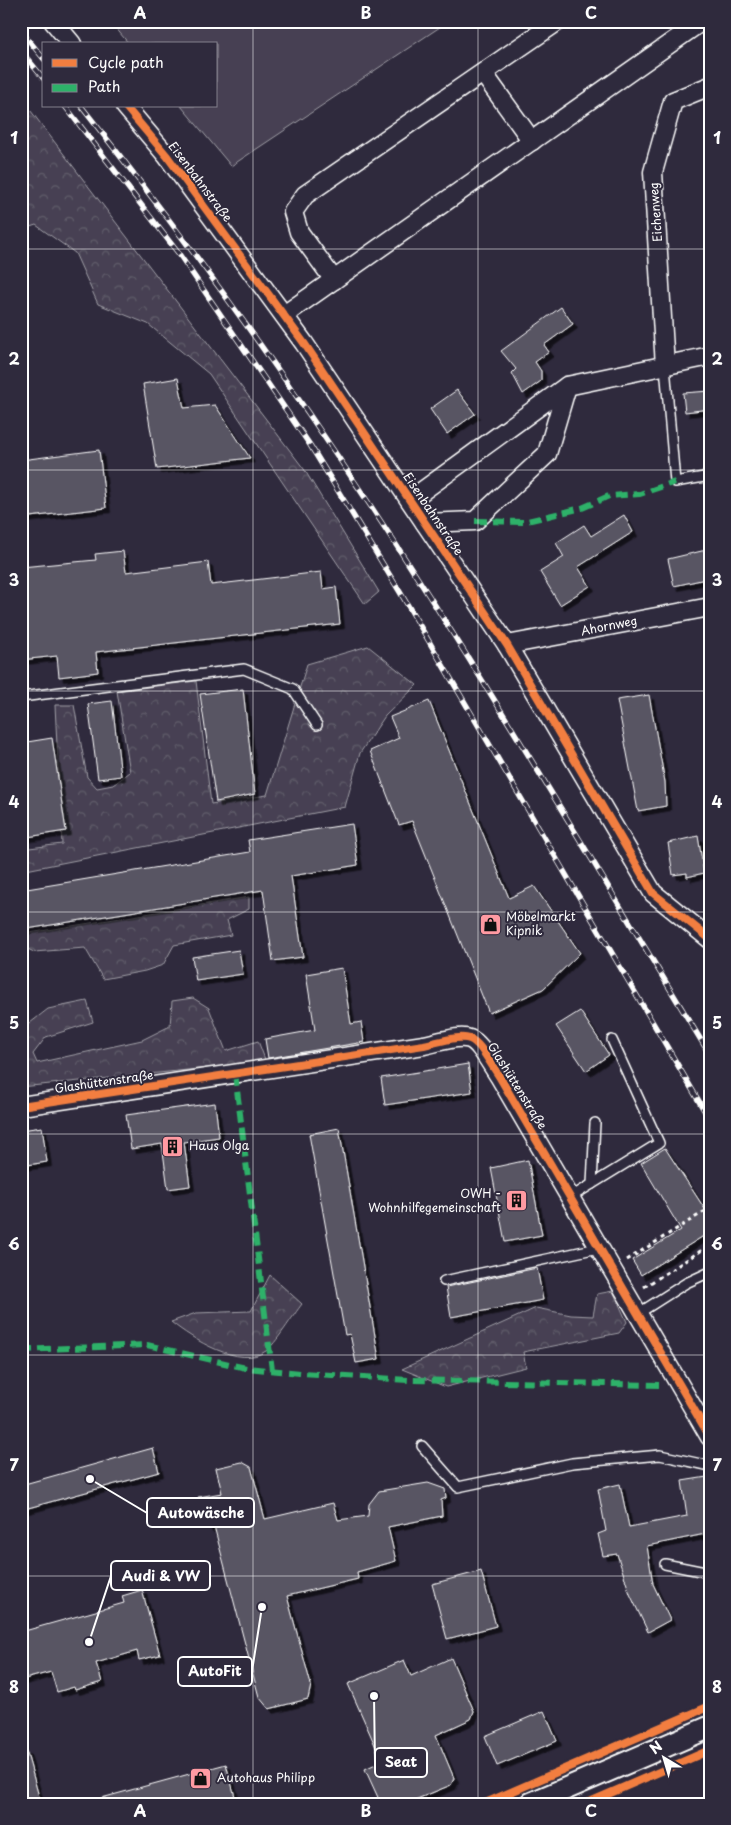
<svg xmlns="http://www.w3.org/2000/svg" width="731" height="1825" viewBox="0 0 731 1825" font-family="'Playpen Sans',sans-serif">
  <style>
    .green { fill: #464152; stroke: #a2a0a8 }
    .forest { fill: url(#forest-crowns); stroke: #a2a0a8 }
    .building { fill: #595564; stroke: #fff; filter: url(#shadow) }
    .lines { fill: none; stroke-linecap: round; stroke-linejoin: round }
    .service-casing { stroke: #fff; stroke-width: 12 }
    .minor-casing { stroke: #fff; stroke-width: 21 }
    .tertiary-casing { stroke: #fff; stroke-width: 25 }
    .path { stroke: #fff; stroke-width: 3; stroke-dasharray: 4 4; stroke-linecap: butt }
    .service { stroke: #2f2a3d; stroke-width: 9 }
    .minor { stroke: #2f2a3d; stroke-width: 18 }
    .tertiary { stroke: #2f2a3d; stroke-width: 21 }
    .rail-casing { stroke: #fff; stroke-width: 5.5 }
    .rail { stroke: #2f2a3d; stroke-width: 4; stroke-dasharray: 11; stroke-linecap: butt }
    .quiet { stroke: #2db169; stroke-width: 6; stroke-dasharray: 12 6; stroke-linecap: butt }
    .cycleway-casing { stroke: #2f2a3d; stroke-width: 11 }
    .cycleway { stroke: #f27e40; stroke-width: 8 }
    .grid { fill: none; stroke: #fff; stroke-width: 1; stroke-opacity: 0.55 }
    .labels { text-anchor: middle; stroke-width: 4; stroke-linejoin: round; paint-order: stroke }
    .street-label { font-size: 12px; fill: #fff; stroke: #2f2a3d }
    .poi-label { font-size: 12px; fill: #fff; stroke: #2f2a3d; text-anchor: start }
    .leader { fill: none; stroke: #fff; stroke-width: 2 }
    .callout-dot { fill: #fff; stroke: #2f2a3d; stroke-width: 2 }
    .callout { fill: #2f2a3d; stroke: #fff; stroke-width: 2 }
    .callout-label { font-size: 14px; text-anchor: middle; font-weight: bold; fill: #fff }
    .neatline { fill: none; stroke: #fff; stroke-width: 2 }
    .grid-label { font-size: 16px; text-anchor: middle; font-weight: bold; fill: #fff }
  </style>
  <defs>
    <pattern id="forest-crowns" width="20" height="18" patternUnits="userSpaceOnUse" patternTransform="scale(1.25)"><rect width="20" height="18" fill="#464152"/><path d="M2 6a3 3 0 1 1 6 0M12 15a3 3 0 1 1 6 0" fill="none" stroke="#625e6c"/></pattern>
    <filter id="shadow"><feDropShadow dx="4.5" dy="4.5" stdDeviation="0" flood-color="#0009"/></filter>
  </defs>
  <rect width="100%" height="100%" fill="#2f2a3d"/>
  <filter id="ink" filterUnits="userSpaceOnUse"><feTurbulence type="fractalNoise" baseFrequency=".02" numOctaves="2"/><feDisplacementMap in="SourceGraphic" scale="10" xChannelSelector="R" yChannelSelector="G"/><feConvolveMatrix kernelMatrix="1 2 1 2 8 2 1 2 1" color-interpolation-filters="sRGB"/></filter>
  <g filter="url(#ink)">
    <path class="green" d="M110,21H449L231,166L181,106H216V44H129Z"/>
    <g class="forest">
      <path d="M21,98L304,469L379,592L365,604L209,374L148,324L98,304L75,253L36,225L21,230Z"/>
      <path d="M368,646L417,685L385,716L360,753L345,807L21,871V849L62,844L55,705H74L87,777L97,788L113,785L130,772L117,691L196,681L211,804L267,795L307,664Z"/>
      <path d="M249,897V909L227,920L231,935L174,945L163,965L145,971L103,979L85,948L34,952L21,946V931L29,933Z"/>
      <path d="M193,998L209,1008L226,1051L258,1041L266,1062L21,1087V1030L48,1009L87,1001L93,1022L46,1037L33,1054L37,1063L142,1040L170,1026L172,1001Z"/>
      <path d="M270,1275L302,1304C294,1314 275,1345 266,1351C240,1369 192,1339 171,1322L196,1313L251,1311Z"/>
      <path d="M613,1291L627,1322L619,1333L523,1352L526,1367L446,1387L402,1369L536,1308L571,1315L593,1316L597,1294Z"/>
    </g>
    <g class="building">
      <path d="M561,307L573,324L544,345L549,352L535,362L541,371V381L523,394L512,373L516,369L501,351Z"/>
      <path d="M178,378L184,408L215,405L250,458L157,469L143,384Z"/>
      <path d="M457,390L475,414L447,434L430,409Z"/>
      <path d="M710,391V409L685,412L683,393Z"/>
      <path d="M99,450L106,508L21,518V460Z"/>
      <path d="M624,515L633,532L578,567L590,586L560,605L540,572L564,557L556,543L584,525L591,536Z"/>
      <path d="M706,550L710,578L674,586L668,559Z"/>
      <path d="M123,551L126,572L208,562L211,585L321,572L323,589L336,587L340,624L96,652L98,672L59,677L57,656L21,660V567L96,560L95,554Z"/>
      <path d="M243,689L255,794L216,802L200,694Z"/>
      <path d="M649,695L665,782L666,806L638,811L617,700Z"/>
      <path d="M112,701L121,776L98,779L88,704Z"/>
      <path d="M429,701L509,898L534,886L580,953L543,989L489,1013L412,821L399,825L370,751L399,738L390,717Z"/>
      <path d="M52,738L66,831L21,838V817L27,816L21,776V743Z"/>
      <path d="M352,824L358,865L291,876L303,957L273,961L263,890L21,930V890L250,852L248,840Z"/>
      <path d="M698,836L704,873L687,877V873L673,875L668,843Z"/>
      <path d="M239,950L243,974L196,981L192,957Z"/>
      <path d="M342,968L351,1024L361,1022L364,1042L268,1058L265,1039L315,1030L306,974Z"/>
      <path d="M580,1011L609,1055L586,1071L556,1026Z"/>
      <path d="M468,1064L472,1092L385,1105L381,1078Z"/>
      <path d="M215,1103L219,1137L184,1142L190,1186L168,1189L162,1144L131,1149L126,1115Z"/>
      <path d="M42,1127L47,1162L21,1166V1130Z"/>
      <path d="M339,1128L379,1359L356,1363L350,1334L345,1335L309,1134Z"/>
      <path d="M665,1148L710,1217V1232L641,1275L632,1260L681,1230L641,1163Z"/>
      <path d="M528,1160L542,1235L505,1242L491,1168Z"/>
      <path d="M537,1268L543,1300L451,1317L446,1287Z"/>
      <path d="M153,1448L159,1472L21,1510V1485Z"/>
      <path d="M242,1462L251,1467L265,1519L333,1503L338,1520L368,1516L369,1504L379,1491L428,1483L445,1489L446,1498L441,1500L442,1516L388,1527L396,1561L357,1572L358,1579L287,1596L311,1685L308,1699L269,1709L259,1697L214,1526L208,1528L198,1497L222,1493L216,1468Z"/>
      <path d="M707,1477L710,1488V1533L647,1546L653,1584L670,1620L648,1632L630,1594L617,1554L603,1556L598,1534L606,1531L598,1489L620,1484L629,1527L687,1516L682,1481Z"/>
      <path d="M481,1571L496,1626L447,1639L432,1584Z"/>
      <path d="M142,1590L160,1655L139,1660L137,1651L96,1663L102,1682L75,1690L74,1687L57,1692L51,1672L21,1680V1632L124,1603L122,1596Z"/>
      <path d="M451,1658L474,1711L471,1719L436,1735L454,1778L451,1785L405,1804H381L365,1769L382,1761L348,1684L404,1660L411,1676Z"/>
      <path d="M544,1711L557,1741L497,1766L485,1736Z"/>
      <path d="M26,1750L41,1804H21V1751Z"/>
      <path d="M226,1764L237,1804H98V1799Z"/>
    </g>
    <g class="lines">
      <defs>
        <g id="service">
          <path d="M665,366L675,482L710,476"/>
          <path d="M21,697L244,669L293,689L317,725"/>
          <path d="M592,1184L595,1123"/>
          <path d="M571,1197L659,1143L612,1040"/>
          <path d="M444,1281L598,1248"/>
          <path d="M639,1313L686,1283L710,1272"/>
          <path d="M422,1446L458,1487L572,1463L660,1455L710,1466"/>
          <path d="M665,1564L710,1573"/>
        </g>
        <g id="minor">
          <path d="M53,21L72,44"/>
          <path d="M483,73L532,141"/>
          <path d="M125,106L167,156L304,343L507,645L653,893L710,939"/>
          <path d="M334,280L299,232L293,212L305,195L558,21"/>
          <path d="M284,315L702,21"/>
          <path d="M665,366L653,172L673,101L710,86"/>
          <path d="M410,500L567,386L710,356"/>
          <path d="M425,523L475,521L547,454L567,386"/>
          <path d="M507,645L710,607"/>
          <path d="M21,1106L424,1045C476,1033 470,1031 499,1076L710,1437"/>
        </g>
        <path id="tertiary" d="M530,1804L710,1727"/>
      </defs>
      <use href="#service" class="service-casing"/>
      <use href="#minor" class="minor-casing"/>
      <use href="#tertiary" class="tertiary-casing"/>
      <g class="path">
        <path d="M627,1260L710,1208"/>
        <path d="M644,1287L710,1245"/>
      </g>
      <use href="#service" class="service"/>
      <use href="#minor" class="minor"/>
      <use href="#tertiary" class="tertiary"/>
      <defs>
        <g id="rail">
          <path d="M21,31L44,59"/>
          <path d="M21,51L44,79"/>
          <path d="M65,106L179,254L310,445L400,592L710,1120"/>
          <path d="M81,106C183,235 280,368 370,505C489,685 598,871 710,1055"/>
        </g>
      </defs>
      <use href="#rail" class="rail-casing"/>
      <use href="#rail" class="rail"/>
      <g class="quiet">
        <path d="M475,521L523,522L582,508L609,496L640,494L675,482"/>
        <path d="M235,1074L272,1370"/>
        <path d="M21,1350L147,1345L246,1368L301,1373L409,1380L659,1385"/>
      </g>
      <defs>
        <g id="cycleway">
          <path d="M125,106L167,156L304,343L507,645L653,893L710,939"/>
          <path d="M21,1106L424,1045C476,1033 470,1031 499,1076L710,1437"/>
          <path d="M483,1804L710,1706"/>
          <path d="M585,1804L710,1750"/>
        </g>
      </defs>
      <use href="#cycleway" class="cycleway-casing"/>
      <use href="#cycleway" class="cycleway"/>
    </g>
  </g>
  <path class="grid" d="M253,21V1804M478,21V1804M21,249H710M21,470H710M21,691H710M21,912H710M21,1134H710M21,1355H710M21,1576H710"/>
  <defs>
    <symbol id="shop-square" viewBox="-11 -11 22 22"><rect x="-9" y="-9" width="18" height="18" rx="4" fill="#ff9aa2" stroke="#2f2a3d"/><path d="M-5-2.5h2.3a2.7 3.5 0 0 1 5.4 0H5L5.5 6h-11ZM-1.5-2.5h3a1.5 2.3 0 0 0-3 0Z" fill="#111"/></symbol>
    <symbol id="building-square" viewBox="-11 -11 22 22"><rect x="-9" y="-9" width="18" height="18" rx="4" fill="#ff9aa2" stroke="#2f2a3d"/><path d="M-4-6H4V6H1V3H-1V6H-4ZM-2.5-4.3h1.7v1.8h-1.7ZM.8-4.3h1.7v1.8H.8ZM-2.5-1h1.7V.8h-1.7ZM.8-1h1.7V.8H.8Z" fill="#111"/></symbol>
  </defs>
  <g fill-rule="evenodd">
    <use href="#shop-square" x="478" y="912" width="25" height="25"/>
    <use href="#building-square" x="160" y="1134" width="25" height="25"/>
    <use href="#building-square" x="504" y="1188" width="25" height="25"/>
    <use href="#shop-square" x="188" y="1766" width="25" height="25"/>
  </g>
  <g class="labels">
    <g class="street-label">
      <text transform="translate(200 182) rotate(53)" y="4">Eisenbahnstraße</text>
      <text transform="translate(656 212) rotate(-94)" y="4">Eichenweg</text>
      <text transform="translate(433 514) rotate(56)" y="4">Eisenbahnstraße</text>
      <text transform="translate(609 626) rotate(-11)" y="4">Ahornweg</text>
      <text transform="translate(104 1082) rotate(-8)" y="4">Glashüttenstraße</text>
      <text transform="translate(517 1086) rotate(58)" y="4">Glashüttenstraße</text>
    </g>
    <g class="poi-label">
      <text x="506" y="921">Möbelmarkt<tspan x="506" dy="14">Kipnik</tspan></text>
      <text x="189" y="1150">Haus Olga</text>
      <text x="501" y="1198" text-anchor="end">OWH -<tspan x="501" dy="14">Wohnhilfegemeinschaft</tspan></text>
      <text x="217" y="1782">Autohaus Philipp</text>
    </g>
  </g>
  <path class="leader" d="M90 1479L147 1513M89 1642L111 1576M262 1607L252 1671M374 1696L375 1763"/>
  <g class="callout-dot">
    <circle cx="90" cy="1479" r="5"/>
    <circle cx="89" cy="1642" r="5"/>
    <circle cx="262" cy="1607" r="5"/>
    <circle cx="374" cy="1696" r="5"/>
  </g>
  <g class="callout">
    <rect x="147" y="1498" width="107" height="29" rx="5"/>
    <rect x="111" y="1561" width="99" height="29" rx="5"/>
    <rect x="178" y="1657" width="74" height="29" rx="5"/>
    <rect x="375" y="1748" width="52" height="29" rx="5"/>
  </g>
  <g class="callout-label">
    <text x="201" y="1518">Autowäsche</text>
    <text x="161" y="1581">Audi &amp; VW</text>
    <text x="215" y="1676">AutoFit</text>
    <text x="401" y="1767">Seat</text>
  </g>
  <rect width="731" height="1825" fill="none" stroke="#2f2a3d" stroke-width="55"/>
  <rect x="42" y="42" width="175" height="65" fill="#2f2a3d" stroke="#827f8b"/>
  <rect x="52" y="59" width="25" height="8" fill="#f27e40" stroke="#827f8b"/>
  <text x="88" y="68" font-size="15" fill="#ffffff">Cycle path</text>
  <rect x="52" y="84" width="25" height="8" fill="#2db169" stroke="#827f8b"/>
  <text x="88" y="92" font-size="15" fill="#ffffff">Path</text>
  <g transform="translate(664 1758) rotate(322)" stroke="#2f2a3d" stroke-width="4" paint-order="stroke">
  <path d="M0-4L9 19L0 12L-9 19Z" fill="#ffffff"/>
  <text y="-8" font-size="14" font-weight="bold" text-anchor="middle" fill="#ffffff">N</text>
  </g>
  <rect x="28" y="28" width="676" height="1770" class="neatline"/>
  <g class="grid-label">
    <text x="140" y="19">A</text>
    <text x="366" y="19">B</text>
    <text x="591" y="19">C</text>
    <text x="14" y="144">1</text>
    <text x="717" y="144">1</text>
    <text x="14" y="365">2</text>
    <text x="717" y="365">2</text>
    <text x="14" y="586">3</text>
    <text x="717" y="586">3</text>
    <text x="14" y="808">4</text>
    <text x="717" y="808">4</text>
    <text x="14" y="1029">5</text>
    <text x="717" y="1029">5</text>
    <text x="14" y="1250">6</text>
    <text x="717" y="1250">6</text>
    <text x="14" y="1471">7</text>
    <text x="717" y="1471">7</text>
    <text x="14" y="1693">8</text>
    <text x="717" y="1693">8</text>
    <text x="140" y="1817">A</text>
    <text x="366" y="1817">B</text>
    <text x="591" y="1817">C</text>
  </g>
</svg>
